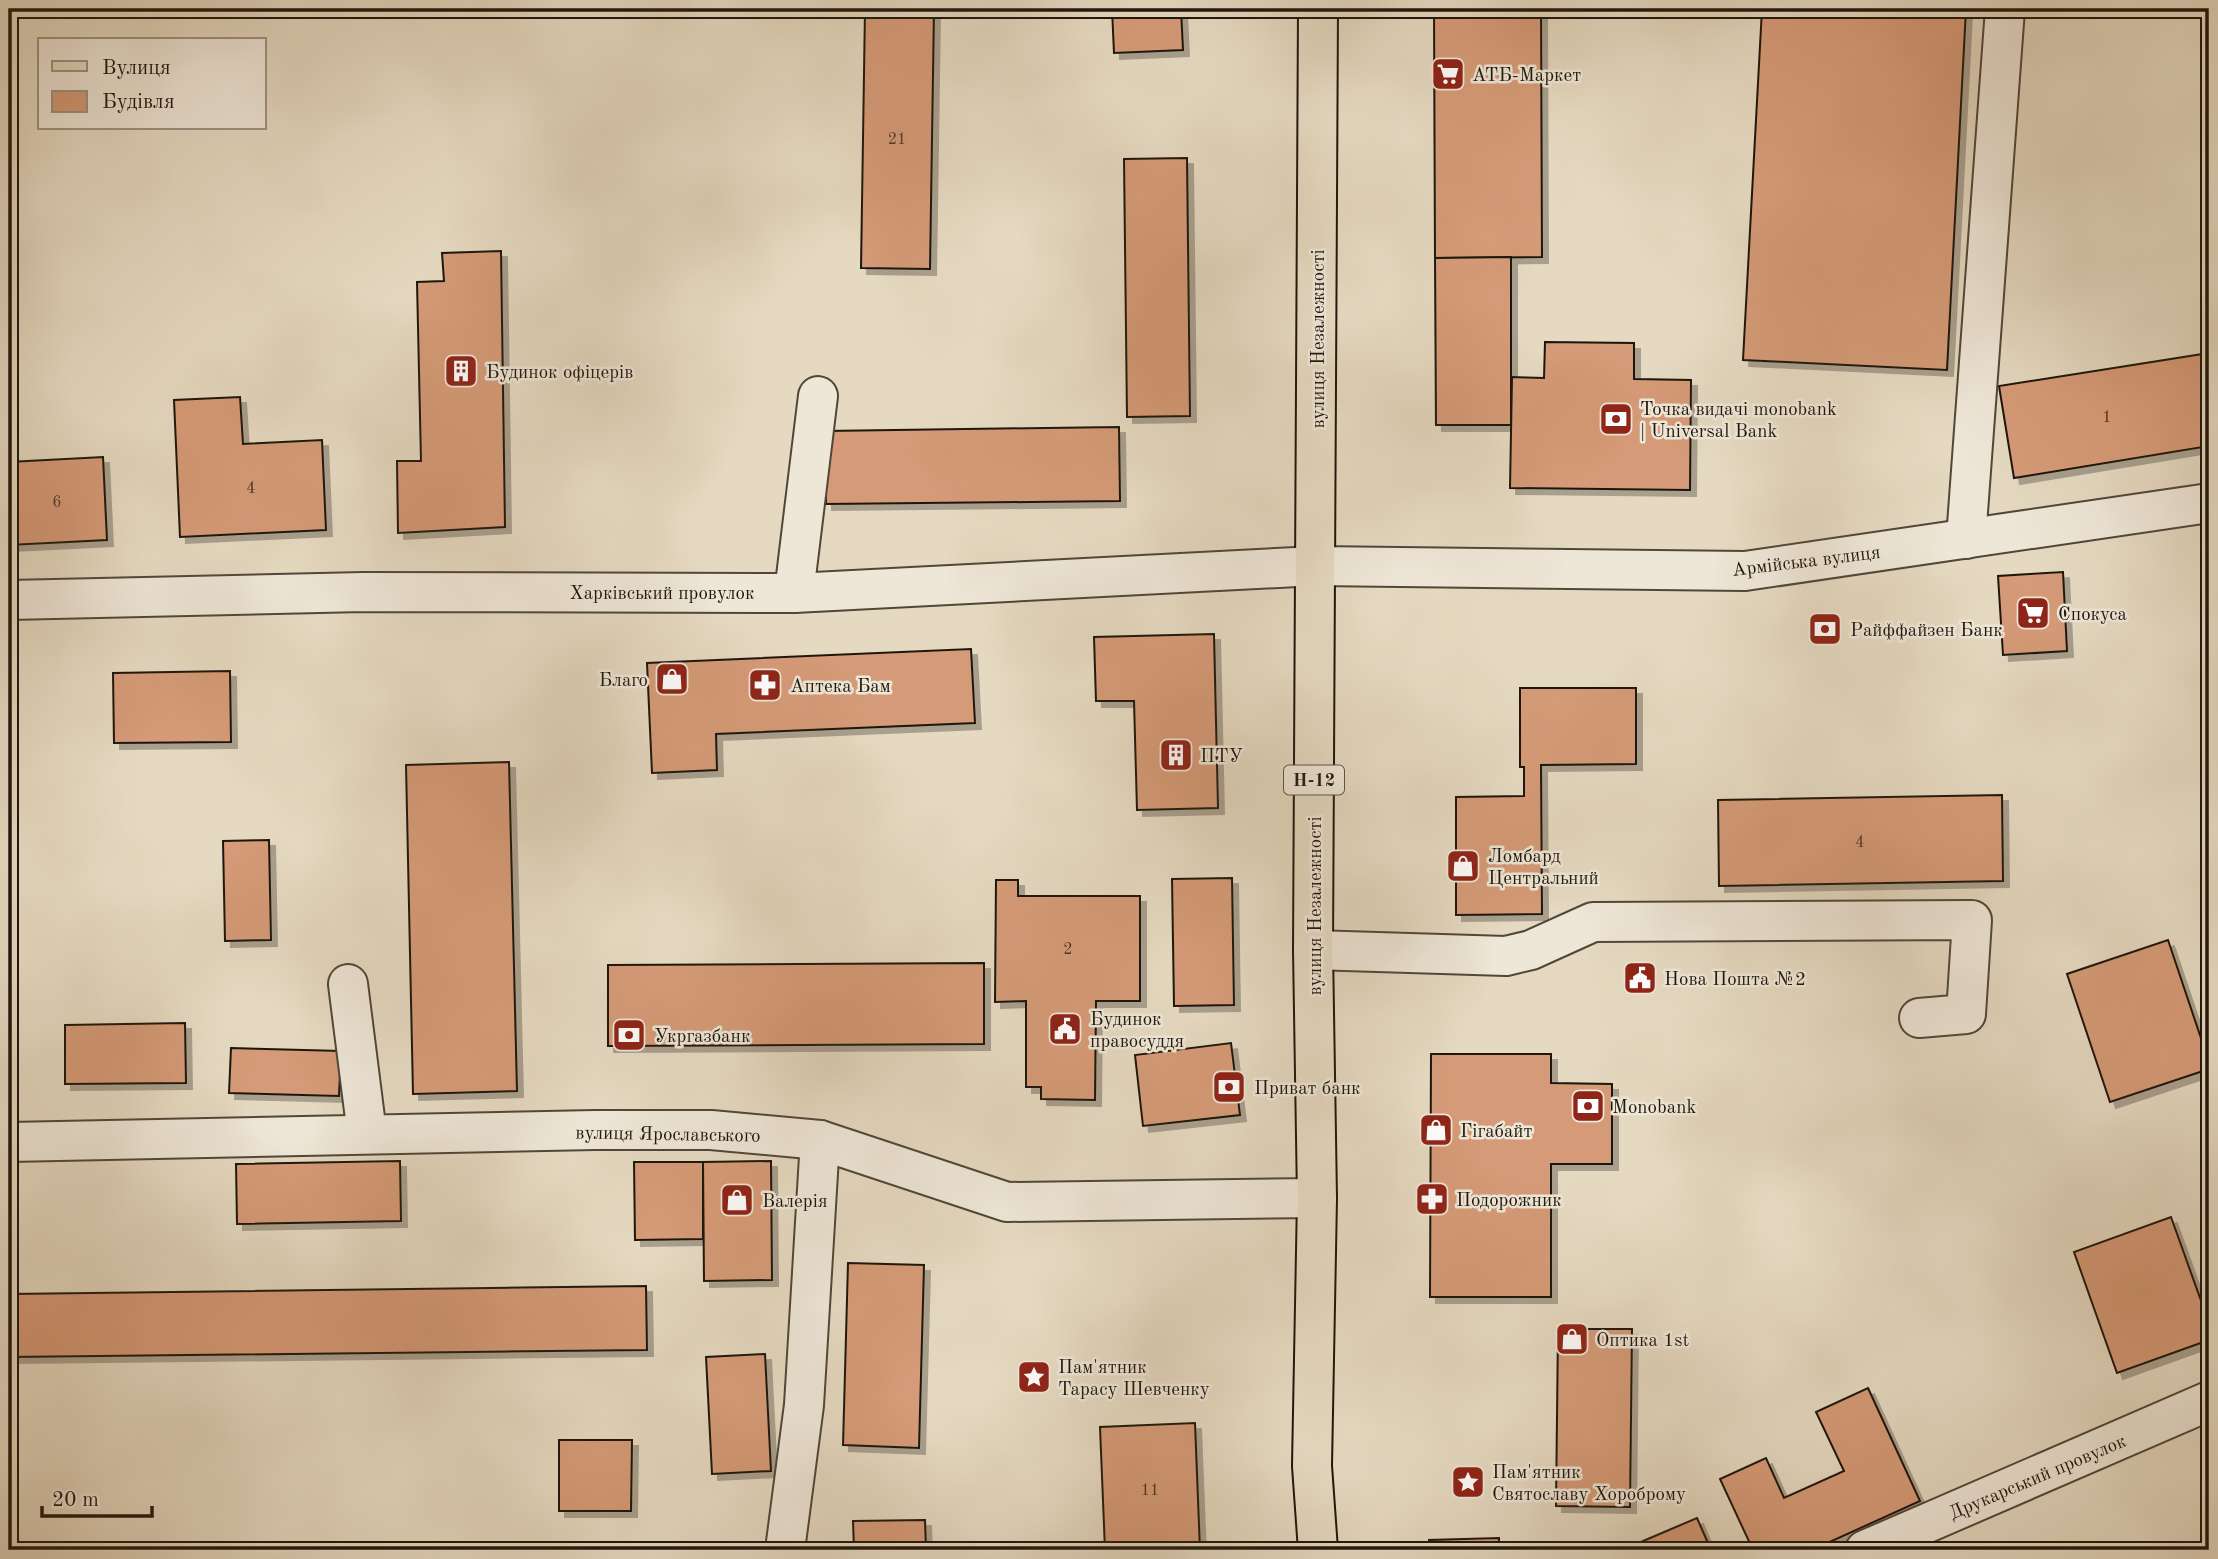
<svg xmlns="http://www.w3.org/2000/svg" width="2218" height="1559" viewBox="0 0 2218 1559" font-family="'Old Standard TT',serif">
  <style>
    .building { fill: #d59a77; stroke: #1f160c; stroke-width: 2; filter: url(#shadow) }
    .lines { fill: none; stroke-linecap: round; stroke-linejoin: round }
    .minor-casing { stroke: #504739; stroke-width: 42 }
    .major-casing { stroke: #1f160c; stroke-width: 42 }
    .minor { stroke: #eee6d7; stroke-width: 38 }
    .major { stroke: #e5d9c1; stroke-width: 38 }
    .labels { text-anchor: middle; stroke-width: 5; stroke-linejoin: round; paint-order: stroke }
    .number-label { font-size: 16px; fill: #4c3727 }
    .shield { fill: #eee6d7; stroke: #5d5449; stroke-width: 2 }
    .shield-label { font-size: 18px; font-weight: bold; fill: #1f160c }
    .poi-label { font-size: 19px; fill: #1f160c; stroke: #eee6d7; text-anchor: start }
    .street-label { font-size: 19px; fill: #1f160c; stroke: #eee6d7 }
  </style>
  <defs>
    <filter id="shadow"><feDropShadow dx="6" dy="6" stdDeviation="0" flood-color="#0004"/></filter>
  </defs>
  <rect width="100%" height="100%" fill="#e5d9c1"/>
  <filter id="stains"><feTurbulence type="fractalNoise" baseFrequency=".00286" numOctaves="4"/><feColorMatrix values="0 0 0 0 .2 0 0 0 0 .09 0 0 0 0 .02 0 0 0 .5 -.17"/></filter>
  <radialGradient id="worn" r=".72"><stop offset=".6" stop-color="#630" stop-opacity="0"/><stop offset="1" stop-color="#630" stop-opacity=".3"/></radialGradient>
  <g class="building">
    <path d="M865,9H934L930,269L861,268Z"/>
    <path d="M1112,9H1181L1183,50L1114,53Z"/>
    <path d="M1434,9H1541L1542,257L1435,258Z"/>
    <path d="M1762,9H1966L1947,370L1743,360Z"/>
    <path d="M1187,158L1190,416L1127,417L1124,159Z"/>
    <path d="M501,251L505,527L398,533L397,461H421L417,282L444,281L442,253Z"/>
    <path d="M1511,257V425H1436L1435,258Z"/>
    <path d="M1545,342L1634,343V379L1691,380L1690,490L1510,488L1512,377L1544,378Z"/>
    <path d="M2209,353V446L2014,478L1999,386Z"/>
    <path d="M240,397L243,444L322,440L326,530L180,537L174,400Z"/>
    <path d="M1119,427L1120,501L826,504L825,431Z"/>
    <path d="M103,457L107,540L9,545V462Z"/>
    <path d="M2063,572L2067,651L2003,655L1998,576Z"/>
    <path d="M1214,634L1218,808L1137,810L1134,701H1096L1094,637Z"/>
    <path d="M971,649L975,723L716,734L717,770L652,773L647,663Z"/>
    <path d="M230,671L231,742L114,743L113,673Z"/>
    <path d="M1520,688H1636V764L1541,765L1542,914L1456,915V797L1524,796V767H1520Z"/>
    <path d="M509,762L517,1091L413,1094L406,765Z"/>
    <path d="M2002,795L2003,881L1719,886L1718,800Z"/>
    <path d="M269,840L271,940L225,941L223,841Z"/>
    <path d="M1232,878L1234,1005L1174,1006L1172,879Z"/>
    <path d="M996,880H1018V896H1140V1001H1096L1095,1100L1041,1099V1087H1026V1001L995,1002Z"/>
    <path d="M2168,940L2209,1062V1069L2110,1102L2067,974Z"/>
    <path d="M984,963V1044L608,1046V965Z"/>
    <path d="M185,1023L186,1083L65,1084V1025Z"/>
    <path d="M1231,1043L1240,1115L1143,1126L1135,1055Z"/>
    <path d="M231,1048L341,1051L339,1096L229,1093Z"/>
    <path d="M1431,1054H1551V1083L1612,1084V1164H1551V1297H1430Z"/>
    <path d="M400,1161L401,1221L237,1224L236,1164Z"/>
    <path d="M771,1161L772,1280L704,1281L703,1162Z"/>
    <path d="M634,1162H703V1239L635,1240Z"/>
    <path d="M2171,1217L2209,1323V1340L2117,1373L2074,1252Z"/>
    <path d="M848,1263L924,1265L919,1448L843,1445Z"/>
    <path d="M646,1286L647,1350L9,1357V1294Z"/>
    <path d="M1558,1329H1632L1630,1507L1556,1506Z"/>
    <path d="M765,1354L771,1471L712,1474L706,1357Z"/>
    <path d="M1868,1388L1920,1501L1812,1550H1753L1720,1479L1766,1458L1784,1498L1844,1471L1816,1412Z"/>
    <path d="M1195,1423L1200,1550H1105L1100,1427Z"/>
    <path d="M559,1440H632L631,1511H559Z"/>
    <path d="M1697,1518L1711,1550H1622Z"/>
    <path d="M925,1520L926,1550H854L853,1521Z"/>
    <path d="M1499,1538V1550H1429V1540Z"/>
  </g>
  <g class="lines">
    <defs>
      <g id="minor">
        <path d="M1966,539L2005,9"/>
        <path d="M794,593L818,396"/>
        <path d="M9,600L363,592L794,593L1316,566L1745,571L2209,503"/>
        <path d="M1313,950L1506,956L1531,950L1593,922L1972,920L1966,1014L1919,1018"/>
        <path d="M348,984L367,1134"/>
        <path d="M9,1142L595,1130H711L820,1140L1007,1202L1317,1198"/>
        <path d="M785,1550L804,1405L820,1140"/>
        <path d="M1865,1550L2209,1401"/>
      </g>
      <path id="major" d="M1318,1550L1312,1466L1317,1198L1313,950L1318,9"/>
    </defs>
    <use href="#minor" class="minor-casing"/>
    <use href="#major" class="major-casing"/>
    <use href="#minor" class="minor"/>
    <use href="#major" class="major"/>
  </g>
  <defs>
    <symbol id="supermarket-square" viewBox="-11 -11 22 22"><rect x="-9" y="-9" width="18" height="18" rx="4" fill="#8f2418" stroke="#eee6d7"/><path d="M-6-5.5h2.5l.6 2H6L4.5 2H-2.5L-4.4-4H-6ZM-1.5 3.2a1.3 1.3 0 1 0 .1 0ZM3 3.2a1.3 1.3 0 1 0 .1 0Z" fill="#fff"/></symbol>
    <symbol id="building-square" viewBox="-11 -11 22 22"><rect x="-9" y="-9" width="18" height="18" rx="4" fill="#8f2418" stroke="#eee6d7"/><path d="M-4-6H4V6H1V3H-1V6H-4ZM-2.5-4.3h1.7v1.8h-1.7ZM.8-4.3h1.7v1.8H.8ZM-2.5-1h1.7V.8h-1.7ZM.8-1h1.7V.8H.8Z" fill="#fff"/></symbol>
    <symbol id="bank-square" viewBox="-11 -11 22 22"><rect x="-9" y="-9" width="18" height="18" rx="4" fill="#8f2418" stroke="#eee6d7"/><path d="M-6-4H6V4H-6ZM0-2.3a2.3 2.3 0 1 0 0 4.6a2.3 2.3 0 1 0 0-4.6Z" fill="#fff"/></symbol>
    <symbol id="shop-square" viewBox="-11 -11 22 22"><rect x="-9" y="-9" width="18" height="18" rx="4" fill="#8f2418" stroke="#eee6d7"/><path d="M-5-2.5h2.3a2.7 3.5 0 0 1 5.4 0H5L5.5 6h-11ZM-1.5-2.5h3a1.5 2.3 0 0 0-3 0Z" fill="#fff"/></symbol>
    <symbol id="pharmacy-square" viewBox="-11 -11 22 22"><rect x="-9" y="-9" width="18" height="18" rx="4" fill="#8f2418" stroke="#eee6d7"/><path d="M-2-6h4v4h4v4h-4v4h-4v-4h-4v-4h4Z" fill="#fff"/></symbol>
    <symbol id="civic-square" viewBox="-11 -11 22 22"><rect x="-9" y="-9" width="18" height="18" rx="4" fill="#8f2418" stroke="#eee6d7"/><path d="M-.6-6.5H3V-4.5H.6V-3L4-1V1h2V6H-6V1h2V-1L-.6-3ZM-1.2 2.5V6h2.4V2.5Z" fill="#fff"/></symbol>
    <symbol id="sight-square" viewBox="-11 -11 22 22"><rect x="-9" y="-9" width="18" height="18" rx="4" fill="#8f2418" stroke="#eee6d7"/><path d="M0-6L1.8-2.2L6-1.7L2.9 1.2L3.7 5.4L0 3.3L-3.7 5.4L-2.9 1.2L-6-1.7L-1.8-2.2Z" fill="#fff"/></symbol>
  </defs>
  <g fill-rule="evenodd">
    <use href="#supermarket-square" x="1429" y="55" width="38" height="38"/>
    <use href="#building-square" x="442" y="352" width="38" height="38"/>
    <use href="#bank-square" x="1597" y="400" width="38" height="38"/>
    <use href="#supermarket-square" x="2014" y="594" width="38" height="38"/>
    <use href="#bank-square" x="1806" y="610" width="38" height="38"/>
    <use href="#shop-square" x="653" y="660" width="38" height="38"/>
    <use href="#pharmacy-square" x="746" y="666" width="38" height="38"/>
    <use href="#building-square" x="1157" y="736" width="38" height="38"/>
    <use href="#shop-square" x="1444" y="847" width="38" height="38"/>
    <use href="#civic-square" x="1621" y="959" width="38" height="38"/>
    <use href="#civic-square" x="1046" y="1010" width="38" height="38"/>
    <use href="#bank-square" x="610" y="1016" width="38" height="38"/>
    <use href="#bank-square" x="1210" y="1068" width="38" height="38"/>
    <use href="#bank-square" x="1569" y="1087" width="38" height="38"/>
    <use href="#shop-square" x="1417" y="1111" width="38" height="38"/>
    <use href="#pharmacy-square" x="1413" y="1180" width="38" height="38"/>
    <use href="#shop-square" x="718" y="1181" width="38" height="38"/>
    <use href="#shop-square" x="1553" y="1320" width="38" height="38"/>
    <use href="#sight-square" x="1015" y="1358" width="38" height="38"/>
    <use href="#sight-square" x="1449" y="1463" width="38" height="38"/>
  </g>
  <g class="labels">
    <g class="number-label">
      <text x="897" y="144">21</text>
      <text x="2107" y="422">1</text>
      <text x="251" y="493">4</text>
      <text x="57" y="507">6</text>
      <text x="1860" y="847">4</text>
      <text x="1068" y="954">2</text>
      <text x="1150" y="1495">11</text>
    </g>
    <rect class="shield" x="1284" y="765.5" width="60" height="29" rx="5"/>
    <g class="shield-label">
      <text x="1314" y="786">Н-12</text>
    </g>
    <g class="poi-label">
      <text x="1472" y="81">АТБ-Маркет</text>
      <text x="486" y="378">Будинок офіцерів</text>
      <text x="1640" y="415">Точка видачі monobank<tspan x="1640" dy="22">| Universal Bank</tspan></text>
      <text x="2058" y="620">Спокуса</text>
      <text x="1850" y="636">Райффайзен Банк</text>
      <text x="648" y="686" text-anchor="end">Благо</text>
      <text x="790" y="692">Аптека Бам</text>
      <text x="1200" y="762">ПТУ</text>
      <text x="1488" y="862">Ломбард<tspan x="1488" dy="22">Центральний</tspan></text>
      <text x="1664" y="985">Нова Пошта №2</text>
      <text x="1090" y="1025">Будинок<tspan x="1090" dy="22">правосуддя</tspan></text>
      <text x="654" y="1042">Укргазбанк</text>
      <text x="1254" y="1094">Приват банк</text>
      <text x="1612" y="1113">Monobank</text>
      <text x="1460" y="1137">Гігабайт</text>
      <text x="1456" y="1206">Подорожник</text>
      <text x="762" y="1207">Валерія</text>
      <text x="1596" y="1346">Оптика 1st</text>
      <text x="1058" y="1373">Пам'ятник<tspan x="1058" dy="22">Тарасу Шевченку</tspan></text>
      <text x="1492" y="1478">Пам'ятник<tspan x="1492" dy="22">Святославу Хороброму</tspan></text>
    </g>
    <g class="street-label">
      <text transform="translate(1317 339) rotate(-90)" y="7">вулиця Незалежності</text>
      <text transform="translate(1806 560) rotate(-7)" y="7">Армійська вулиця</text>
      <text x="662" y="599">Харківський провулок</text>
      <text transform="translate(1314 906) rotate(-90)" y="7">вулиця Незалежності</text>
      <text transform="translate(668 1133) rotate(1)" y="7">вулиця Ярославського</text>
      <text transform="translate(2037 1476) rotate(-23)" y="7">Друкарський провулок</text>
    </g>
  </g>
  <rect width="2218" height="1559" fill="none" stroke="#e5d9c1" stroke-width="35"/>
  <rect x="10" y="10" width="2197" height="1538" fill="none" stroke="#1f160c" stroke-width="3.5"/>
  <rect x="18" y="18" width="2183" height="1524" fill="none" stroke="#1f160c" stroke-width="2"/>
  <rect x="38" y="38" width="228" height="91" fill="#eee6d7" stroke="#9b9386" stroke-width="2"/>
  <rect x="52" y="61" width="35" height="10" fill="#e5d9c1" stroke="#9b9386" stroke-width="2"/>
  <text x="102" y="74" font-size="21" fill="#1f160c">Вулиця</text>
  <rect x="52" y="91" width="35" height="21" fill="#d59a77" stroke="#9b9386" stroke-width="2"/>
  <text x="102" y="108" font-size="21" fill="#1f160c">Будівля</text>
  <path d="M42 1506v10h110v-10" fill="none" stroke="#1f160c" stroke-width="3.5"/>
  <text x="52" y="1506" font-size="21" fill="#1f160c" stroke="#eee6d7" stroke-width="5" paint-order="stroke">20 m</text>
  <rect width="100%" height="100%" filter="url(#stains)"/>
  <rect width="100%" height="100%" fill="url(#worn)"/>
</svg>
